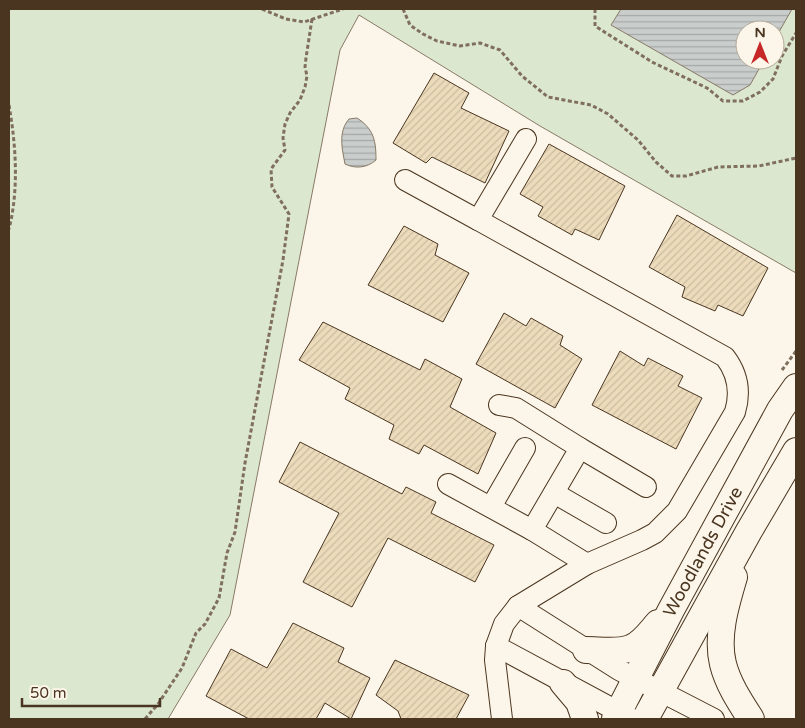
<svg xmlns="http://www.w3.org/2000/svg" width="805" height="728" viewBox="0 0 805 728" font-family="'Varela Round',sans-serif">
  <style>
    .green { fill: #dce7d0; stroke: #887966; fill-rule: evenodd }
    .water { fill: url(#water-rules); stroke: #887966 }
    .building { fill: url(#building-hatch); stroke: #4a3520 }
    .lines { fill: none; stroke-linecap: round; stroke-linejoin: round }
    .minor-casing { stroke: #4a3520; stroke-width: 22 }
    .major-casing { stroke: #4a3520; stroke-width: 28 }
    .path { stroke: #7f6f5c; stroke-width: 3; stroke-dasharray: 4 2.5; stroke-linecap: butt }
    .minor { stroke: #fbf6e9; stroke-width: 20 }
    .major { stroke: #fbf6e9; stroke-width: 26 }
    .labels { text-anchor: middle; stroke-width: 4; stroke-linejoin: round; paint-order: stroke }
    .street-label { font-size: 18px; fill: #4a3520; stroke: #fbf6e9 }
  </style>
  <defs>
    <pattern id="water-rules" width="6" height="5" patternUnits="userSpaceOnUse" patternTransform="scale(1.25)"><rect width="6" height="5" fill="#c9cecd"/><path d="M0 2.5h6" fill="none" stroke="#a5a8a6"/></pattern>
    <pattern id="building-hatch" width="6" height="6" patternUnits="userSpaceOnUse" patternTransform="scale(1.25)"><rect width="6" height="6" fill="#ecdcbc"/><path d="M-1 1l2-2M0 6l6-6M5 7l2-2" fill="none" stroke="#ccbda1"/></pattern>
  </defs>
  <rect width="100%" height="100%" fill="#fbf6e9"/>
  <path class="green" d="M9,9H796V273L540,126L359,15L340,50L230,615L168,719H9ZM745,30H775V60H745Z"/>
  <g class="water">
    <path d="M621,9H792L775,39V30H745V60H764L750,85L733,95L611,25Z"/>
    <path d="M357,118C374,129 376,141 376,160C367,168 355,169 345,164C342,148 338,132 349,119Z"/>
  </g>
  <g class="building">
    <path d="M434,73L469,93L461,108L509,131L485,183L432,157L426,163L393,143Z"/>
    <path d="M549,144L625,186L599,240L575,229L572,235L538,216L543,207L520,194Z"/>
    <path d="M677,215L768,268L743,316L718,305L715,311L682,297L685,287L649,267Z"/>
    <path d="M404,226L438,244L435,255L469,273L443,322L368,285Z"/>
    <path d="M504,313L526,326L531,318L563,336L560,345L582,359L555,408L476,364Z"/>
    <path d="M323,322L420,370L425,359L462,379L450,407L496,433L478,474L424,445L419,454L389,439L394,425L345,399L350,388L299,360Z"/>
    <path d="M620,351L644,366L648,358L683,376L678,386L702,398L676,449L592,405Z"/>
    <path d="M300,442L402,494L406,487L436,502L431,513L494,545L475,582L388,538L352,607L303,582L339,513L279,482Z"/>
    <path d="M293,623L344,648L338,662L370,678L351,719L325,703L316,719H249L206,696L231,649L267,668Z"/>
    <path d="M395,660L469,695L456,719H401L398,711L376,695Z"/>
  </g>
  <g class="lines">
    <defs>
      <g id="minor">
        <path d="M405,180L478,220"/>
        <path d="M499,405L516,408L580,448L532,530L587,564"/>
        <path d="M580,448L646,487"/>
        <path d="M448,484L532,530"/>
        <path d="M554,493L606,523"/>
        <path d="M491,507L525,448"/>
        <path d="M518,606L619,670L714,719"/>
        <path d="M496,646L630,718"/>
        <path d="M502,719L495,660L496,646L504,624L518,606L587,564L642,540L655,533L677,511L735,412C741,392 738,374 725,357L478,220L526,139"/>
      </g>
      <g id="major">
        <path d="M734,577C726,604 716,636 723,664C728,684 740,702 751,719"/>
        <path d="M586,650C600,650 618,653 631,648C643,643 650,632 658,623"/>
        <path d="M563,683L579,702L585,719"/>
        <path id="s1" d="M615,719L671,610L780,410L796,387"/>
        <path d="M645,719L749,531L796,451"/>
      </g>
    </defs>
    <use href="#minor" class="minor-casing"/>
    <use href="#major" class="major-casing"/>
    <g class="path">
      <path d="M262,9L286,19L304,22L343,9"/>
      <path d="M403,9L410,25L423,34L437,41L460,46L480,43L500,50L522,76L548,97L591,105L608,114L638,140L656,162L672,176H686L718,167L759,166L796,158"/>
      <path d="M595,9V26L652,62L707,88L723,101H743L760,92L773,79L782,56L796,33"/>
      <path d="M9,105C16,146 19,189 9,229"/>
      <path d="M782,370L796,351"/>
      <path d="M145,719L158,704L182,668L196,633L205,624L219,598L227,553L235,532L245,463L283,260L289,214L272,187L271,169L285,150L283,138L285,124L290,113L300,100L305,87L307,76L305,67L306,58L312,19"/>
    </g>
    <use href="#minor" class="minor"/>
    <use href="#major" class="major"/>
  </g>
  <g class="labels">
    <g class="street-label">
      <text dy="6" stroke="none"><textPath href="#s1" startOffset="189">Woodlands Drive</textPath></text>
    </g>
  </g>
  <rect width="805" height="728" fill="none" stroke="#4a3520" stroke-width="20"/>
  <g transform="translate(760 45)"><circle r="24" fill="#fbf6e9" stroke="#b4a999"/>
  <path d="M0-4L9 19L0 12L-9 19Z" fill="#c62828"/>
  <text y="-8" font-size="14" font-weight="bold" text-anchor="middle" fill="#4a3520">N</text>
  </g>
  <path d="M22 698v8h138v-8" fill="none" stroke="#4a3520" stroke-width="2.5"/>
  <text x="30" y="698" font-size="15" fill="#4a3520" stroke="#fbf6e9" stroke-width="4" paint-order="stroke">50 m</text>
</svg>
